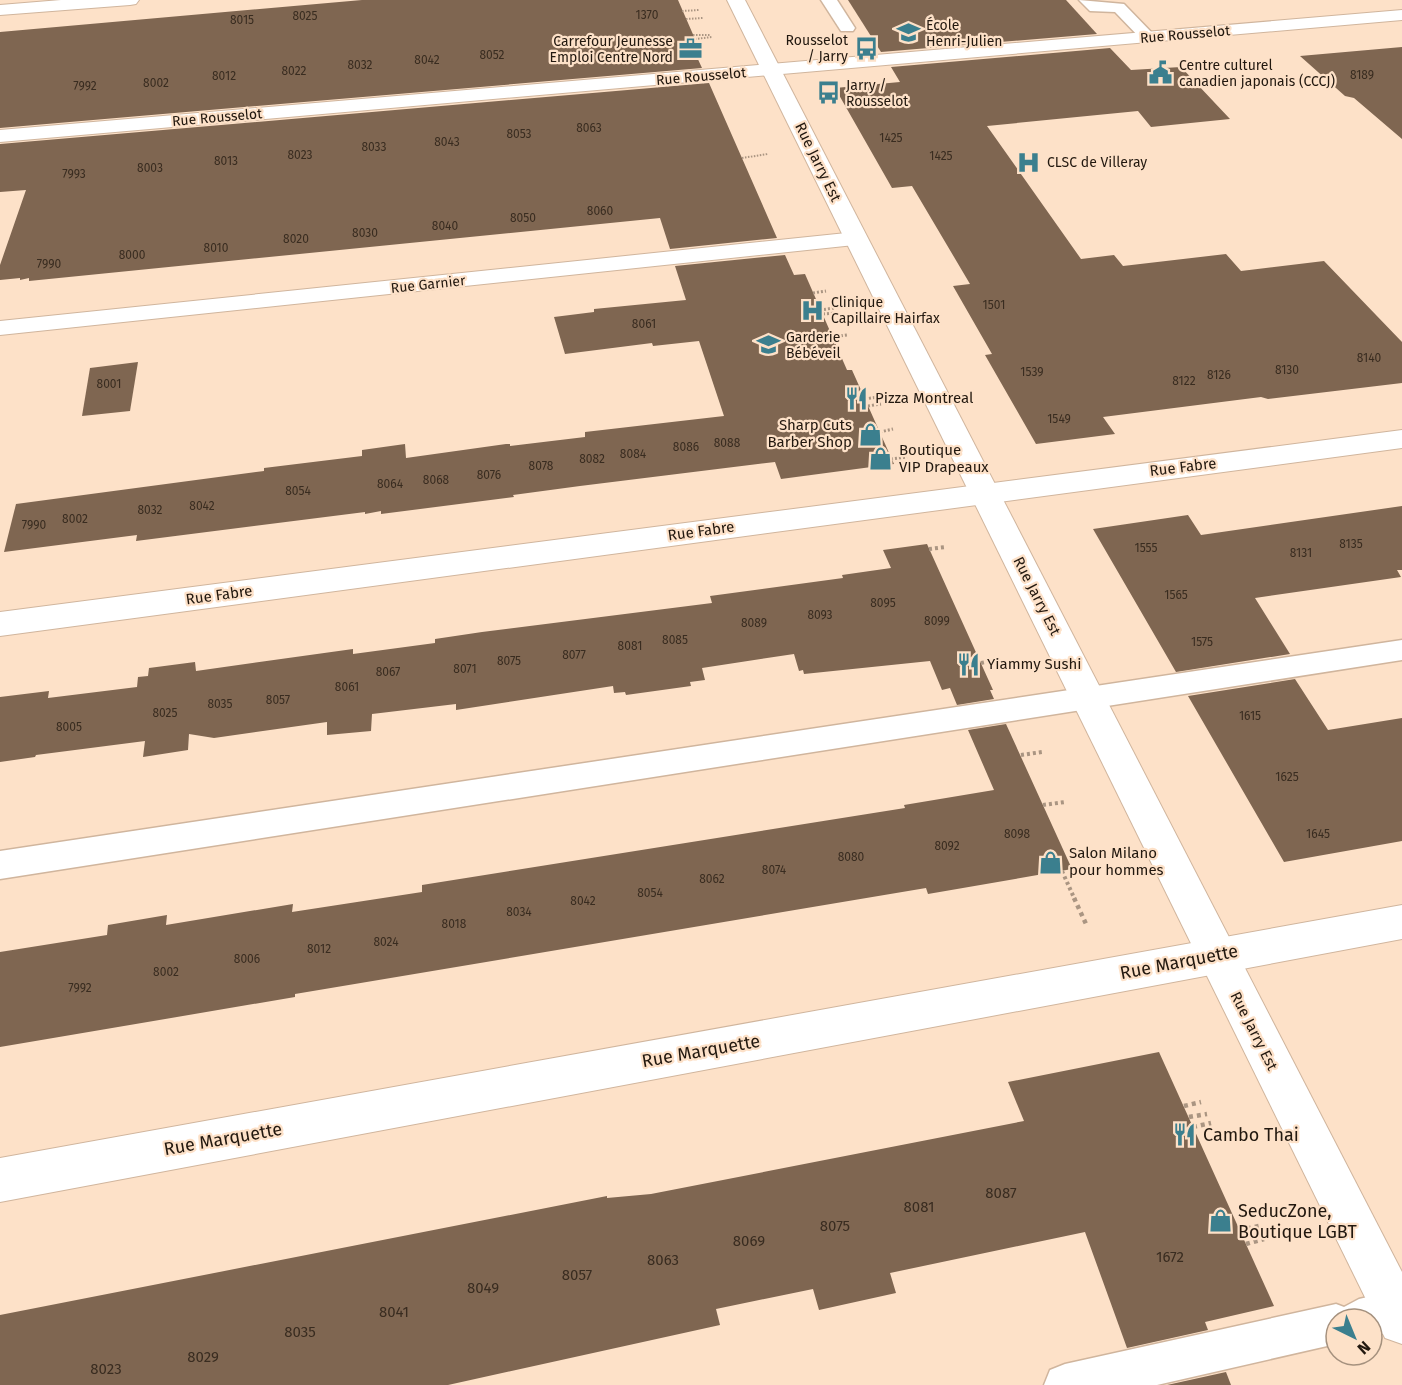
<svg xmlns="http://www.w3.org/2000/svg" width="1402" height="1385" viewBox="0 0 1402 1385" font-family="'Fira Sans',sans-serif">
  <style>
    .building { fill: #7f6651 }
    .lines { fill: none; stroke-linecap: round; stroke-linejoin: round }
    .lane-casing { stroke: #d0b59d; stroke-width: 3 }
    .street-casing { stroke: #d0b59d; stroke-width: 2 }
    .secondary-casing { stroke: #d0b59d; stroke-width: 2 }
    .path-far3 { stroke: #aa9582; stroke-width: 2; stroke-dasharray: 1.5 1.5; stroke-linecap: butt }
    .path-far2 { stroke: #aa9582; stroke-width: 3; stroke-dasharray: 2 2; stroke-linecap: butt }
    .path-far1 { stroke: #aa9582; stroke-width: 4; stroke-dasharray: 3 3; stroke-linecap: butt }
    .path { stroke: #aa9582; stroke-width: 4.5; stroke-dasharray: 4 4; stroke-linecap: butt }
    .lane { fill: #fff; fill-rule: evenodd }
    .street { fill: #fff; fill-rule: evenodd }
    .secondary { fill: #fff; fill-rule: evenodd }
    .labels { text-anchor: middle; stroke-width: 4.5; stroke-linejoin: round; paint-order: stroke }
    .number-label { font-size: 12px; fill: #392c20 }
    .far-poi-label { font-size: 14px; fill: #22180f; stroke: #fde1c8; text-anchor: start }
    .far-street-label { font-size: 14px; fill: #22180f; stroke: #fde1c8 }
    .street-label { font-size: 15px; fill: #22180f; stroke: #fde1c8 }
    .poi-label { font-size: 15px; fill: #22180f; stroke: #fde1c8; text-anchor: start }
    .near-number-label { font-size: 15px; fill: #392c20 }
    .near-street-label { font-size: 18px; fill: #22180f; stroke: #fde1c8 }
    .near-poi-label { font-size: 18px; fill: #22180f; stroke: #fde1c8; text-anchor: start }
  </style>
  <rect width="100%" height="100%" fill="#fde1c8"/>
  <g class="building">
    <path d="M362,0H678L702,55H696L702,68L0,128V32Z"/>
    <path d="M848,0H1066L1097,34L881,52Z"/>
    <path d="M1402,47V139L1354,98L1345,96L1300,56Z"/>
    <path d="M1110,48L1131,70L1181,67L1230,119L1151,127L1138,111L987,126L1081,259L1114,255L1123,266L1226,254L1241,271L1324,261L1402,342V383L1268,399L1261,397L1103,417L1115,434L1036,444L985,355L992,354L953,286L970,284L912,186L892,188L835,88L900,82L891,67Z"/>
    <path d="M709,83L777,238L670,249L660,218L29,281V278L20,280V278L0,280V265L26,190L0,192V144Z"/>
    <path d="M785,255L794,275L805,274L847,370H852L894,464L781,479L775,462L580,486L513,495L514,497L381,514V511L365,514V512L136,541L137,535L4,552L16,504L264,471V468L362,456V450L405,444L406,458L506,444H510V446L585,437V432L724,416L699,341L653,346L652,343L565,354L554,317L594,312V309L686,300L675,266Z"/>
    <path d="M138,362L130,411L82,416L90,368Z"/>
    <path d="M1402,506V570H1397L1401,577L1255,598L1290,654L1176,672L1093,529L1188,515L1201,535Z"/>
    <path d="M927,544L993,690H990L994,699L957,705L950,688L942,690L930,661L804,674L803,670L799,671L794,654L702,668L705,680L690,682L691,686L626,695L625,692L614,693L613,686L456,710V704L372,714L371,731L327,735V722L214,738L189,734L188,750L143,757L145,741L36,755L35,757L0,762V697L49,691L48,698L137,687L138,677L148,676L149,668L195,662L196,671L353,649V654L435,643V639L482,632L712,603L710,596L843,578L842,575L891,568L883,550Z"/>
    <path d="M1295,679L1328,730L1402,718V841L1284,862L1188,696Z"/>
    <path d="M1006,724L1072,869L928,894L926,888L295,994V997L0,1047V952L107,935L108,925L167,915L166,925L293,904L292,912L422,892V885L905,808L904,805L994,790L968,730Z"/>
    <path d="M1159,1052L1274,1306L1205,1322L1208,1330L1127,1348L1085,1232L890,1273L896,1293L819,1310L813,1289L716,1309L720,1325L448,1385H0V1315L607,1196V1198L651,1194L1024,1121L1008,1082Z"/>
    <path d="M1226,1372L1231,1385H1167Z"/>
  </g>
  <g class="lines">
    <defs>
      <g id="lane">
        <path d="M821,0H837L855,28L853,31H841Z"/>
        <path d="M1079,0L1124,4L1156,37L1148,42L1142,40L1115,12L1090,11Z"/>
        <path d="M1402,640V660L0,879V851Z"/>
        <path d="M1402,1289V1329L1372,1336V1319H1336V1344L1157,1385H1044L1050,1370L1065,1364L1336,1304L1344,1307L1359,1299Z"/>
      </g>
      <g id="street">
        <path d="M61,0H139L136,4L130,5L0,15V5Z"/>
        <path d="M1402,10V20L0,142V130Z"/>
        <path d="M856,232L864,234L867,239L864,244L0,335V321Z"/>
        <path d="M1402,430V448L0,636V612Z"/>
        <path d="M1402,905V939L0,1202V1158Z"/>
      </g>
      <path id="secondary" d="M727,0H745L1402,1272V1344L1385,1338Z"/>
    </defs>
    <use href="#lane" class="lane-casing"/>
    <use href="#street" class="street-casing"/>
    <use href="#secondary" class="secondary-casing"/>
    <g class="path-far3">
      <path d="M682,11L699,10"/>
      <path d="M686,19L703,18"/>
      <path d="M693,35H711"/>
      <path d="M695,39L712,37"/>
      <path d="M742,158L768,154"/>
    </g>
    <g class="path-far2">
      <path d="M813,293L826,291"/>
      <path d="M820,310L834,308"/>
      <path d="M823,314L836,313"/>
      <path d="M833,337L847,335"/>
      <path d="M865,399L878,397"/>
      <path d="M868,406L881,404"/>
      <path d="M880,432L893,429"/>
      <path d="M891,459L907,457"/>
    </g>
    <g class="path-far1">
      <path d="M929,549L946,547"/>
      <path d="M981,663L1000,659"/>
      <path d="M1021,755L1042,752"/>
      <path d="M1043,805L1065,802"/>
      <path d="M1062,871L1075,900"/>
    </g>
    <g class="path">
      <path d="M1074,898L1086,924"/>
      <path d="M1184,1106L1201,1102"/>
      <path d="M1189,1117L1207,1114"/>
      <path d="M1193,1127L1211,1123"/>
      <path d="M1239,1230L1259,1226"/>
      <path d="M1246,1244L1264,1239"/>
    </g>
    <use href="#lane" class="lane"/>
    <use href="#street" class="street"/>
    <use href="#secondary" class="secondary"/>
  </g>
  <defs>
    <symbol id="school-bare" viewBox="-9 -9 18 18"><path d="M0-5L7-2L0 1L-7-2ZM-4 1L0 2.5L4 1V4Q0 6-4 4Z" fill="#3b7f8e" stroke="#fde1c8" stroke-width="2.5" paint-order="stroke"/></symbol>
    <symbol id="bus-bare" viewBox="-9 -9 18 18"><path d="M-5-6H5V4H4V6H2V4H-2V6H-4V4H-5ZM-3.5-4V0h7V-4ZM-3.5 1.2v1.5H-2V1.2ZM2 1.2v1.5H3.5V1.2Z" fill="#3b7f8e" stroke="#fde1c8" stroke-width="2.5" paint-order="stroke"/></symbol>
    <symbol id="office-bare" viewBox="-9 -9 18 18"><path d="M-6-3h4V-5.5h4V-3h4V5H-6ZM-1-4.5V-3h2v-1.5ZM-6 0V1H6V0Z" fill="#3b7f8e" stroke="#fde1c8" stroke-width="2.5" paint-order="stroke"/></symbol>
    <symbol id="civic-bare" viewBox="-9 -9 18 18"><path d="M-.6-6.5H3V-4.5H.6V-3L4-1V1h2V6H-6V1h2V-1L-.6-3ZM-1.2 2.5V6h2.4V2.5Z" fill="#3b7f8e" stroke="#fde1c8" stroke-width="2.5" paint-order="stroke"/></symbol>
    <symbol id="hospital-bare" viewBox="-9 -9 18 18"><path d="M-5-5h3v3.5h4V-5h3V5h-3V1.5h-4V5h-3Z" fill="#3b7f8e" stroke="#fde1c8" stroke-width="2.5" paint-order="stroke"/></symbol>
    <symbol id="restaurant-bare" viewBox="-9 -9 18 18"><path d="M-5-6h1v4h1v-4h1v4h1v-4h1v5L-1.5 .5V6h-2V.5L-5-1ZM5-6V6H3V1.5H1.5Q1.5-4 5-6Z" fill="#3b7f8e" stroke="#fde1c8" stroke-width="2.5" paint-order="stroke"/></symbol>
    <symbol id="shop-bare" viewBox="-9 -9 18 18"><path d="M-5-2.5h2.3a2.7 3.5 0 0 1 5.4 0H5L5.5 6h-11ZM-1.5-2.5h3a1.5 2.3 0 0 0-3 0Z" fill="#3b7f8e" stroke="#fde1c8" stroke-width="2.5" paint-order="stroke"/></symbol>
  </defs>
  <g fill-rule="evenodd">
    <use href="#school-bare" x="892" y="16" width="33" height="33"/>
    <use href="#bus-bare" x="850" y="32" width="33" height="33"/>
    <use href="#office-bare" x="674" y="32" width="33" height="33"/>
    <use href="#civic-bare" x="1144" y="56" width="33" height="33"/>
    <use href="#bus-bare" x="812" y="76" width="33" height="33"/>
    <use href="#hospital-bare" x="1012" y="146" width="33" height="33"/>
    <use href="#hospital-bare" x="796" y="294" width="33" height="33"/>
    <use href="#school-bare" x="752" y="328" width="33" height="33"/>
    <use href="#restaurant-bare" x="840" y="382" width="33" height="33"/>
    <use href="#shop-bare" x="854" y="418" width="33" height="33"/>
    <use href="#shop-bare" x="864" y="442" width="33" height="33"/>
    <use href="#restaurant-bare" x="952" y="648" width="33" height="33"/>
    <use href="#shop-bare" x="1034" y="846" width="33" height="33"/>
    <use href="#restaurant-bare" x="1168" y="1118" width="33" height="33"/>
    <use href="#shop-bare" x="1204" y="1204" width="33" height="33"/>
  </g>
  <g class="labels">
    <g class="number-label">
      <text x="647" y="19">1370</text>
      <text x="305" y="20">8025</text>
      <text x="242" y="24">8015</text>
      <text x="492" y="59">8052</text>
      <text x="427" y="64">8042</text>
      <text x="360" y="69">8032</text>
      <text x="294" y="75">8022</text>
      <text x="1362" y="79">8189</text>
      <text x="224" y="80">8012</text>
      <text x="156" y="87">8002</text>
      <text x="85" y="90">7992</text>
      <text x="589" y="132">8063</text>
      <text x="519" y="138">8053</text>
      <text x="891" y="142">1425</text>
      <text x="447" y="146">8043</text>
      <text x="374" y="151">8033</text>
      <text x="300" y="159">8023</text>
      <text x="941" y="160">1425</text>
      <text x="226" y="165">8013</text>
      <text x="150" y="172">8003</text>
      <text x="74" y="178">7993</text>
      <text x="600" y="215">8060</text>
      <text x="523" y="222">8050</text>
      <text x="445" y="230">8040</text>
      <text x="365" y="237">8030</text>
      <text x="296" y="243">8020</text>
      <text x="216" y="252">8010</text>
      <text x="132" y="259">8000</text>
      <text x="49" y="268">7990</text>
      <text x="994" y="309">1501</text>
      <text x="644" y="328">8061</text>
      <text x="1369" y="362">8140</text>
      <text x="1287" y="374">8130</text>
      <text x="1032" y="376">1539</text>
      <text x="1219" y="379">8126</text>
      <text x="1184" y="385">8122</text>
      <text x="109" y="388">8001</text>
      <text x="1059" y="423">1549</text>
      <text x="727" y="447">8088</text>
      <text x="686" y="451">8086</text>
      <text x="633" y="458">8084</text>
      <text x="592" y="463">8082</text>
      <text x="541" y="470">8078</text>
      <text x="489" y="479">8076</text>
      <text x="436" y="484">8068</text>
      <text x="390" y="488">8064</text>
      <text x="298" y="495">8054</text>
      <text x="202" y="510">8042</text>
      <text x="150" y="514">8032</text>
      <text x="75" y="523">8002</text>
      <text x="34" y="529">7990</text>
      <text x="1351" y="548">8135</text>
      <text x="1146" y="552">1555</text>
      <text x="1301" y="557">8131</text>
      <text x="1176" y="599">1565</text>
      <text x="883" y="607">8095</text>
      <text x="820" y="619">8093</text>
      <text x="937" y="625">8099</text>
      <text x="754" y="627">8089</text>
      <text x="675" y="644">8085</text>
      <text x="1202" y="646">1575</text>
      <text x="630" y="650">8081</text>
      <text x="574" y="659">8077</text>
      <text x="509" y="665">8075</text>
      <text x="465" y="673">8071</text>
      <text x="388" y="676">8067</text>
      <text x="347" y="691">8061</text>
      <text x="278" y="704">8057</text>
      <text x="220" y="708">8035</text>
      <text x="165" y="717">8025</text>
      <text x="1250" y="720">1615</text>
      <text x="69" y="731">8005</text>
      <text x="1287" y="781">1625</text>
      <text x="1017" y="838">8098</text>
      <text x="1318" y="838">1645</text>
      <text x="947" y="850">8092</text>
      <text x="851" y="861">8080</text>
      <text x="774" y="874">8074</text>
      <text x="712" y="883">8062</text>
      <text x="650" y="897">8054</text>
      <text x="583" y="905">8042</text>
      <text x="519" y="916">8034</text>
      <text x="454" y="928">8018</text>
      <text x="386" y="946">8024</text>
      <text x="319" y="953">8012</text>
      <text x="247" y="963">8006</text>
      <text x="166" y="976">8002</text>
      <text x="80" y="992">7992</text>
    </g>
    <g class="far-poi-label">
      <text x="926" y="30">École<tspan x="926" dy="16">Henri-Julien</tspan></text>
      <text x="848" y="45" text-anchor="end">Rousselot<tspan x="848" dy="16">/ Jarry</tspan></text>
      <text x="673" y="46" text-anchor="end">Carrefour Jeunesse<tspan x="673" dy="16">Emploi Centre Nord</tspan></text>
      <text x="1179" y="70">Centre culturel<tspan x="1179" dy="16">canadien japonais (CCCJ)</tspan></text>
      <text x="846" y="90">Jarry /<tspan x="846" dy="16">Rousselot</tspan></text>
      <text x="1047" y="167">CLSC de Villeray</text>
      <text x="831" y="307">Clinique<tspan x="831" dy="16">Capillaire Hairfax</tspan></text>
      <text x="786" y="342">Garderie<tspan x="786" dy="16">Bébéveil</tspan></text>
    </g>
    <g class="far-street-label">
      <text transform="translate(1185 34) rotate(-5)" y="5">Rue Rousselot</text>
      <text transform="translate(701 76) rotate(-5)" y="5">Rue Rousselot</text>
      <text transform="translate(217 117) rotate(-5)" y="5">Rue Rousselot</text>
      <text transform="translate(428 284) rotate(-6)" y="5">Rue Garnier</text>
    </g>
    <g class="street-label">
      <text transform="translate(818 162) rotate(64)" y="5">Rue Jarry Est</text>
      <text transform="translate(1183 467) rotate(-7)" y="5">Rue Fabre</text>
      <text transform="translate(701 531) rotate(-8)" y="5">Rue Fabre</text>
      <text transform="translate(219 595) rotate(-8)" y="5">Rue Fabre</text>
      <text transform="translate(1037 596) rotate(63)" y="5">Rue Jarry Est</text>
      <text transform="translate(1254 1031) rotate(63)" y="5">Rue Jarry Est</text>
    </g>
    <g class="poi-label">
      <text x="875" y="403">Pizza Montreal</text>
      <text x="852" y="430" text-anchor="end">Sharp Cuts<tspan x="852" dy="17">Barber Shop</tspan></text>
      <text x="899" y="455">Boutique<tspan x="899" dy="17">VIP Drapeaux</tspan></text>
      <text x="987" y="669">Yiammy Sushi</text>
      <text x="1069" y="858">Salon Milano<tspan x="1069" dy="17">pour hommes</tspan></text>
    </g>
    <g class="near-number-label">
      <text x="1001" y="1198">8087</text>
      <text x="919" y="1212">8081</text>
      <text x="835" y="1231">8075</text>
      <text x="749" y="1246">8069</text>
      <text x="1170" y="1262">1672</text>
      <text x="663" y="1265">8063</text>
      <text x="577" y="1280">8057</text>
      <text x="483" y="1293">8049</text>
      <text x="394" y="1317">8041</text>
      <text x="300" y="1337">8035</text>
      <text x="203" y="1362">8029</text>
      <text x="106" y="1374">8023</text>
    </g>
    <g class="near-street-label">
      <text transform="translate(1179 962) rotate(-11)" y="6">Rue Marquette</text>
      <text transform="translate(701 1051) rotate(-10)" y="6">Rue Marquette</text>
      <text transform="translate(223 1139) rotate(-10)" y="6">Rue Marquette</text>
    </g>
    <g class="near-poi-label">
      <text x="1203" y="1141">Cambo Thai</text>
      <text x="1238" y="1217">SeducZone,<tspan x="1238" dy="21">Boutique LGBT</tspan></text>
    </g>
  </g>
  <g transform="translate(1354 1337) rotate(137)"><circle r="28" fill="#fde1c8" stroke="#a5917e" stroke-width="1.5"/>
  <path d="M0-4.5L10 22L0 15L-10 22Z" fill="#3b7f8e"/>
  <text y="-9" font-size="16" font-weight="bold" text-anchor="middle" fill="#22180f">N</text>
  </g>
</svg>
